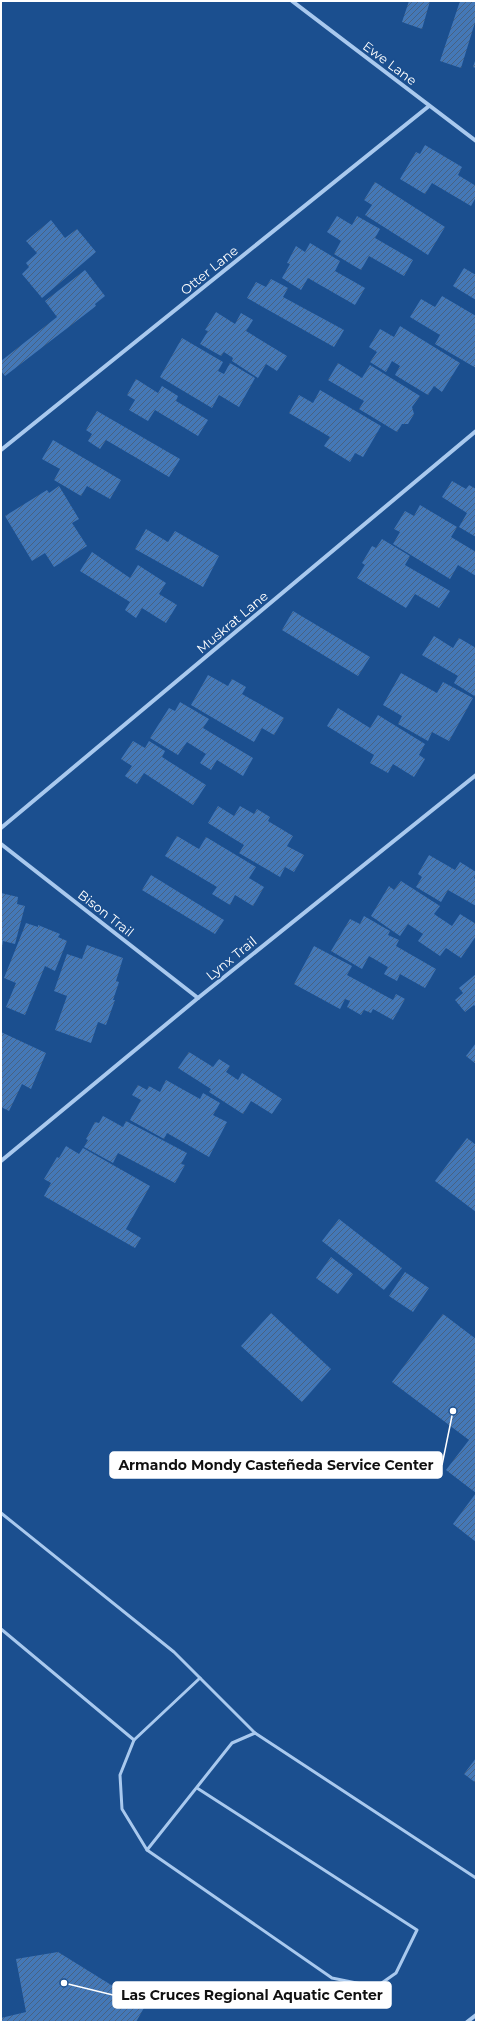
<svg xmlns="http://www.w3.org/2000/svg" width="477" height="2023" viewBox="0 0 477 2023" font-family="Montserrat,sans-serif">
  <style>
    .building { fill: url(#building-hatch) }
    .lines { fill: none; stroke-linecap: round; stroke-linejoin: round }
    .lane { stroke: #a9c9ee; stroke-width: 3 }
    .street { stroke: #a9c9ee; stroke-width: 4 }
    .labels { text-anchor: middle; stroke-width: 3.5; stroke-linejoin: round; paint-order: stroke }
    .street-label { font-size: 13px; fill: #fff; stroke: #1b4f8f }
    .leader { fill: none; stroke: #fff; stroke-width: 1.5 }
    .callout-dot { fill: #fff; stroke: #1b4f8f; stroke-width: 1.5 }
    .callout { fill: #fff; stroke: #fff; stroke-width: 1.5 }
    .callout-label { font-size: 14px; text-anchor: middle; font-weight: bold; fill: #111 }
  </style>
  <defs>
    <pattern id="building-hatch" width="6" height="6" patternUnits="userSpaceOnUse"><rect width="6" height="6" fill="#4478b7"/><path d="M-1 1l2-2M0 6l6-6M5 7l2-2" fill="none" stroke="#486282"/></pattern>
  </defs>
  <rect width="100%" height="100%" fill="#1b4f8f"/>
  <g class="building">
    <path d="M409,1H430L422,29L402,22Z"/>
    <path d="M460,1H476V19L461,68L440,61Z"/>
    <path d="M476,58V68L473,67Z"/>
    <path d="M425,145L462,167L458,175L476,186V197L471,206L432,183L425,194L400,179L416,152L420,154Z"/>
    <path d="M375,182L445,227L428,255L365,215L372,205L364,200Z"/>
    <path d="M337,216L352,225L357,216L380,229L375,238L413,260L404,276L369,256L361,270L334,254L341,241L327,232Z"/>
    <path d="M51,220L65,238L77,229L96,252L42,298L22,274L29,267L26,263L37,253L26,241Z"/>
    <path d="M310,243L340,261L335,271L365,288L355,305L308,278L301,290L282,278L290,264L287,263L296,246L305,252Z"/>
    <path d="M464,268L476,275V300L453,286Z"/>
    <path d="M85,270L105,296L95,304L96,306L5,376L1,371V361L57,317L45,301Z"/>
    <path d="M271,279L288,288L283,297L344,330L334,347L247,298L256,282L266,287Z"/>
    <path d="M442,296L476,316V368L435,344L440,335L410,317L421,299L435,307Z"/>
    <path d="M216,312L235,324L241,313L253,320L246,331L287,356L277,371L266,364L258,378L232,361L233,358L224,352L221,356L200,344L208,331L205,330Z"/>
    <path d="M400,326L460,363L442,392L434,386L428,395L395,375L400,366L392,361L386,372L370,362L377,352L369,347L380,329L394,337Z"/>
    <path d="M182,338L223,362L218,371L224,374L230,363L255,378L239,407L219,395L212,408L160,377Z"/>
    <path d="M338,363L362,378L370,365L420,396L412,407L414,414L408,424H402L397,432L359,409L364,401L328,380Z"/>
    <path d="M136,379L158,393L162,386L178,396L176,401L208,420L198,436L155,410L148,421L129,410L135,400L127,395Z"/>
    <path d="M320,390L381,426L363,457L355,453L350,462L324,446L330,437L289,413L299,395L313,403Z"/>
    <path d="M97,411L180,459L169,477L106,440L100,449L88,441L92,434L86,430Z"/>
    <path d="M53,440L121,480L110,499L87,486L81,496L54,480L60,469L42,459Z"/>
    <path d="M452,481L466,489L469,485L476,489V537L459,527L467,513L442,497Z"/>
    <path d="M59,486L79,519L72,523L87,546L54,567L45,553L32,561L5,516L47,490L49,493Z"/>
    <path d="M420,505L457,527L451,537L476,552V576L458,565L450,579L393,544L400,532L394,529L405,511L414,516Z"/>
    <path d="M146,529L168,542L175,531L219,556L203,587L135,549Z"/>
    <path d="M382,539L410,556L405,565L450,591L439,608L415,594L406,608L357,578L365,565L362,563L372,546L376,548Z"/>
    <path d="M92,552L130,578L138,565L166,583L159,594L177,605L166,623L142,608L136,618L125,610L130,602L80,571Z"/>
    <path d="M293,611L370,657L358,676L282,630Z"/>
    <path d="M434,636L453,648L459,638L476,648V697L454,683L458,676L422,655Z"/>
    <path d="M401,673L437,693L443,682L473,698L449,741L432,732L428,741L398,724L402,716L383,705Z"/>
    <path d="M208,675L228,686L232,679L246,687L242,694L284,718L274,735L262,728L254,742L191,705Z"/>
    <path d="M180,702L209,719L203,728L253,758L243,776L217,760L211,770L200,763L206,754L187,742L178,755L150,738L169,708L175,711Z"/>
    <path d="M338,708L370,728L378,715L425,744L419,755L425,759L414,777L393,764L388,773L370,763L374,755L327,726Z"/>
    <path d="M133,741L145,748L149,741L165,751L162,757L206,785L193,805L144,773L137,784L125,776L132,766L121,759Z"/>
    <path d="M218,806L234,816L240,806L254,814L257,809L270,817L268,821L293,836L287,846L304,855L294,872L285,867L280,877L239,853L244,845L208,823Z"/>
    <path d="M177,836L199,849L206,837L256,867L249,878L264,887L253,906L235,895L230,905L212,894L217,887L165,856Z"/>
    <path d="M429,855L455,870L460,862L476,872L474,878L476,880V906L448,890L441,902L416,887L422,877L418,874Z"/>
    <path d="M151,875L224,920L215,934L142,890Z"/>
    <path d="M401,881L440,906L434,914L452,926L460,914L476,924V936L461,958L446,948L440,956L418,941L423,934L408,924L400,936L371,916L389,886L394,890Z"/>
    <path d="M1,893L18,897L17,904L25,906L15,944L3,941L2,948Z"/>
    <path d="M364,916L390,931L388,935L399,940L396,946L436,969L425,988L400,974L397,981L384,974L388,967L369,956L362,969L331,951L350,919L360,924Z"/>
    <path d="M26,923L38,927V925L60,934L58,937L67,941L55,971L45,966L25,1015L6,1007L16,983L4,978Z"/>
    <path d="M87,945L123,958L116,981L119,982L113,1000H115L106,1025L98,1022L91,1043L55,1030L67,996L54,991L67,954L82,959Z"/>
    <path d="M314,946L352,966L347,975L393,1000L396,994L405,999L393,1020L373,1009L371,1013L364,1010L361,1015L347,1007L350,1001L345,999L340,1009L294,984Z"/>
    <path d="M476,974V1007L474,1005L465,1012L455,1000L463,993L459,988Z"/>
    <path d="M1,1032L46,1053L31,1089L22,1084L9,1111L1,1107Z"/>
    <path d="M476,1043V1064L466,1056Z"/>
    <path d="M189,1052L213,1067L219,1059L230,1066L226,1072L238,1080L242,1073L282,1099L272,1114L251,1101L243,1114L209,1092L211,1089L178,1068Z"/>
    <path d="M166,1080L200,1099L203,1093L220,1103L213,1115L227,1122L209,1157L167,1133L164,1139L130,1120L141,1100L132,1095L138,1085L147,1090L149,1086L160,1092Z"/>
    <path d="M103,1116L123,1127L126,1121L187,1153L181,1164L185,1165L175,1183L118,1153L113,1163L84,1147L88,1140L86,1139L95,1122L99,1123Z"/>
    <path d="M467,1138L476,1145V1212L435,1181Z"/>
    <path d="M66,1146L79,1154L83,1148L150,1186L126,1229L141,1238L135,1248L44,1196L51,1183L44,1179L57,1157L59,1158Z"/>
    <path d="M339,1219L402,1268L384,1290L322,1241Z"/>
    <path d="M331,1257L353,1274L338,1294L316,1278Z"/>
    <path d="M405,1272L429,1288L413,1312L389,1296Z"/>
    <path d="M271,1313L331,1369L302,1402L241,1346Z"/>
    <path d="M443,1314L476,1339V1493L446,1470L469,1440L392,1382Z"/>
    <path d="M476,1493V1542L453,1524Z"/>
    <path d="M476,1758V1783L464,1774Z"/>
    <path d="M58,1952L145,2006L136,2022H1V2018L26,2012L16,1959Z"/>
  </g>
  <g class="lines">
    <g class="lane">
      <path d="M1,1513L174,1652L255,1733"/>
      <path d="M1,1629L134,1740L200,1678"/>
      <path d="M134,1740L120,1775L122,1809L147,1850"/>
      <path d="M197,1788L417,1930L396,1973L376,1987L332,1978L147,1850L232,1743L255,1733L476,1878"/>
    </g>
    <g class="street">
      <path d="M292,1L476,141"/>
      <path d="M1,450L429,106"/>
      <path d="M1,828L476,431"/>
      <path d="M1,844L198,998"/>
      <path d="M1,1161L198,998L476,775"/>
      <path d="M467,2022L476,2015"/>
    </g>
  </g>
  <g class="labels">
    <g class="street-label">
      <text transform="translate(390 63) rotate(37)" y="5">Ewe Lane</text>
      <text transform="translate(209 270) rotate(-39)" y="5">Otter Lane</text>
      <text transform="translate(232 622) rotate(-40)" y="5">Muskrat Lane</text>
      <text transform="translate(106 913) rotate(38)" y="5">Bison Trail</text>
      <text transform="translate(231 958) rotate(-39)" y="5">Lynx Trail</text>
    </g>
  </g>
  <path class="leader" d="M453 1411L442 1465M64 1983L113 1995"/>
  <g class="callout-dot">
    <circle cx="453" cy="1411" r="4"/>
    <circle cx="64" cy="1983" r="4"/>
  </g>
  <g class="callout">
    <rect x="110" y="1452" width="332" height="26" rx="4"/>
    <rect x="113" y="1982" width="278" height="26" rx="4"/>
  </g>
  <g class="callout-label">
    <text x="276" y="1470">Armando Mondy Casteñeda Service Center</text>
    <text x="252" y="2000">Las Cruces Regional Aquatic Center</text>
  </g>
  <rect width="477" height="2023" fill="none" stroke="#ffffff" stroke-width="4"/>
</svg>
